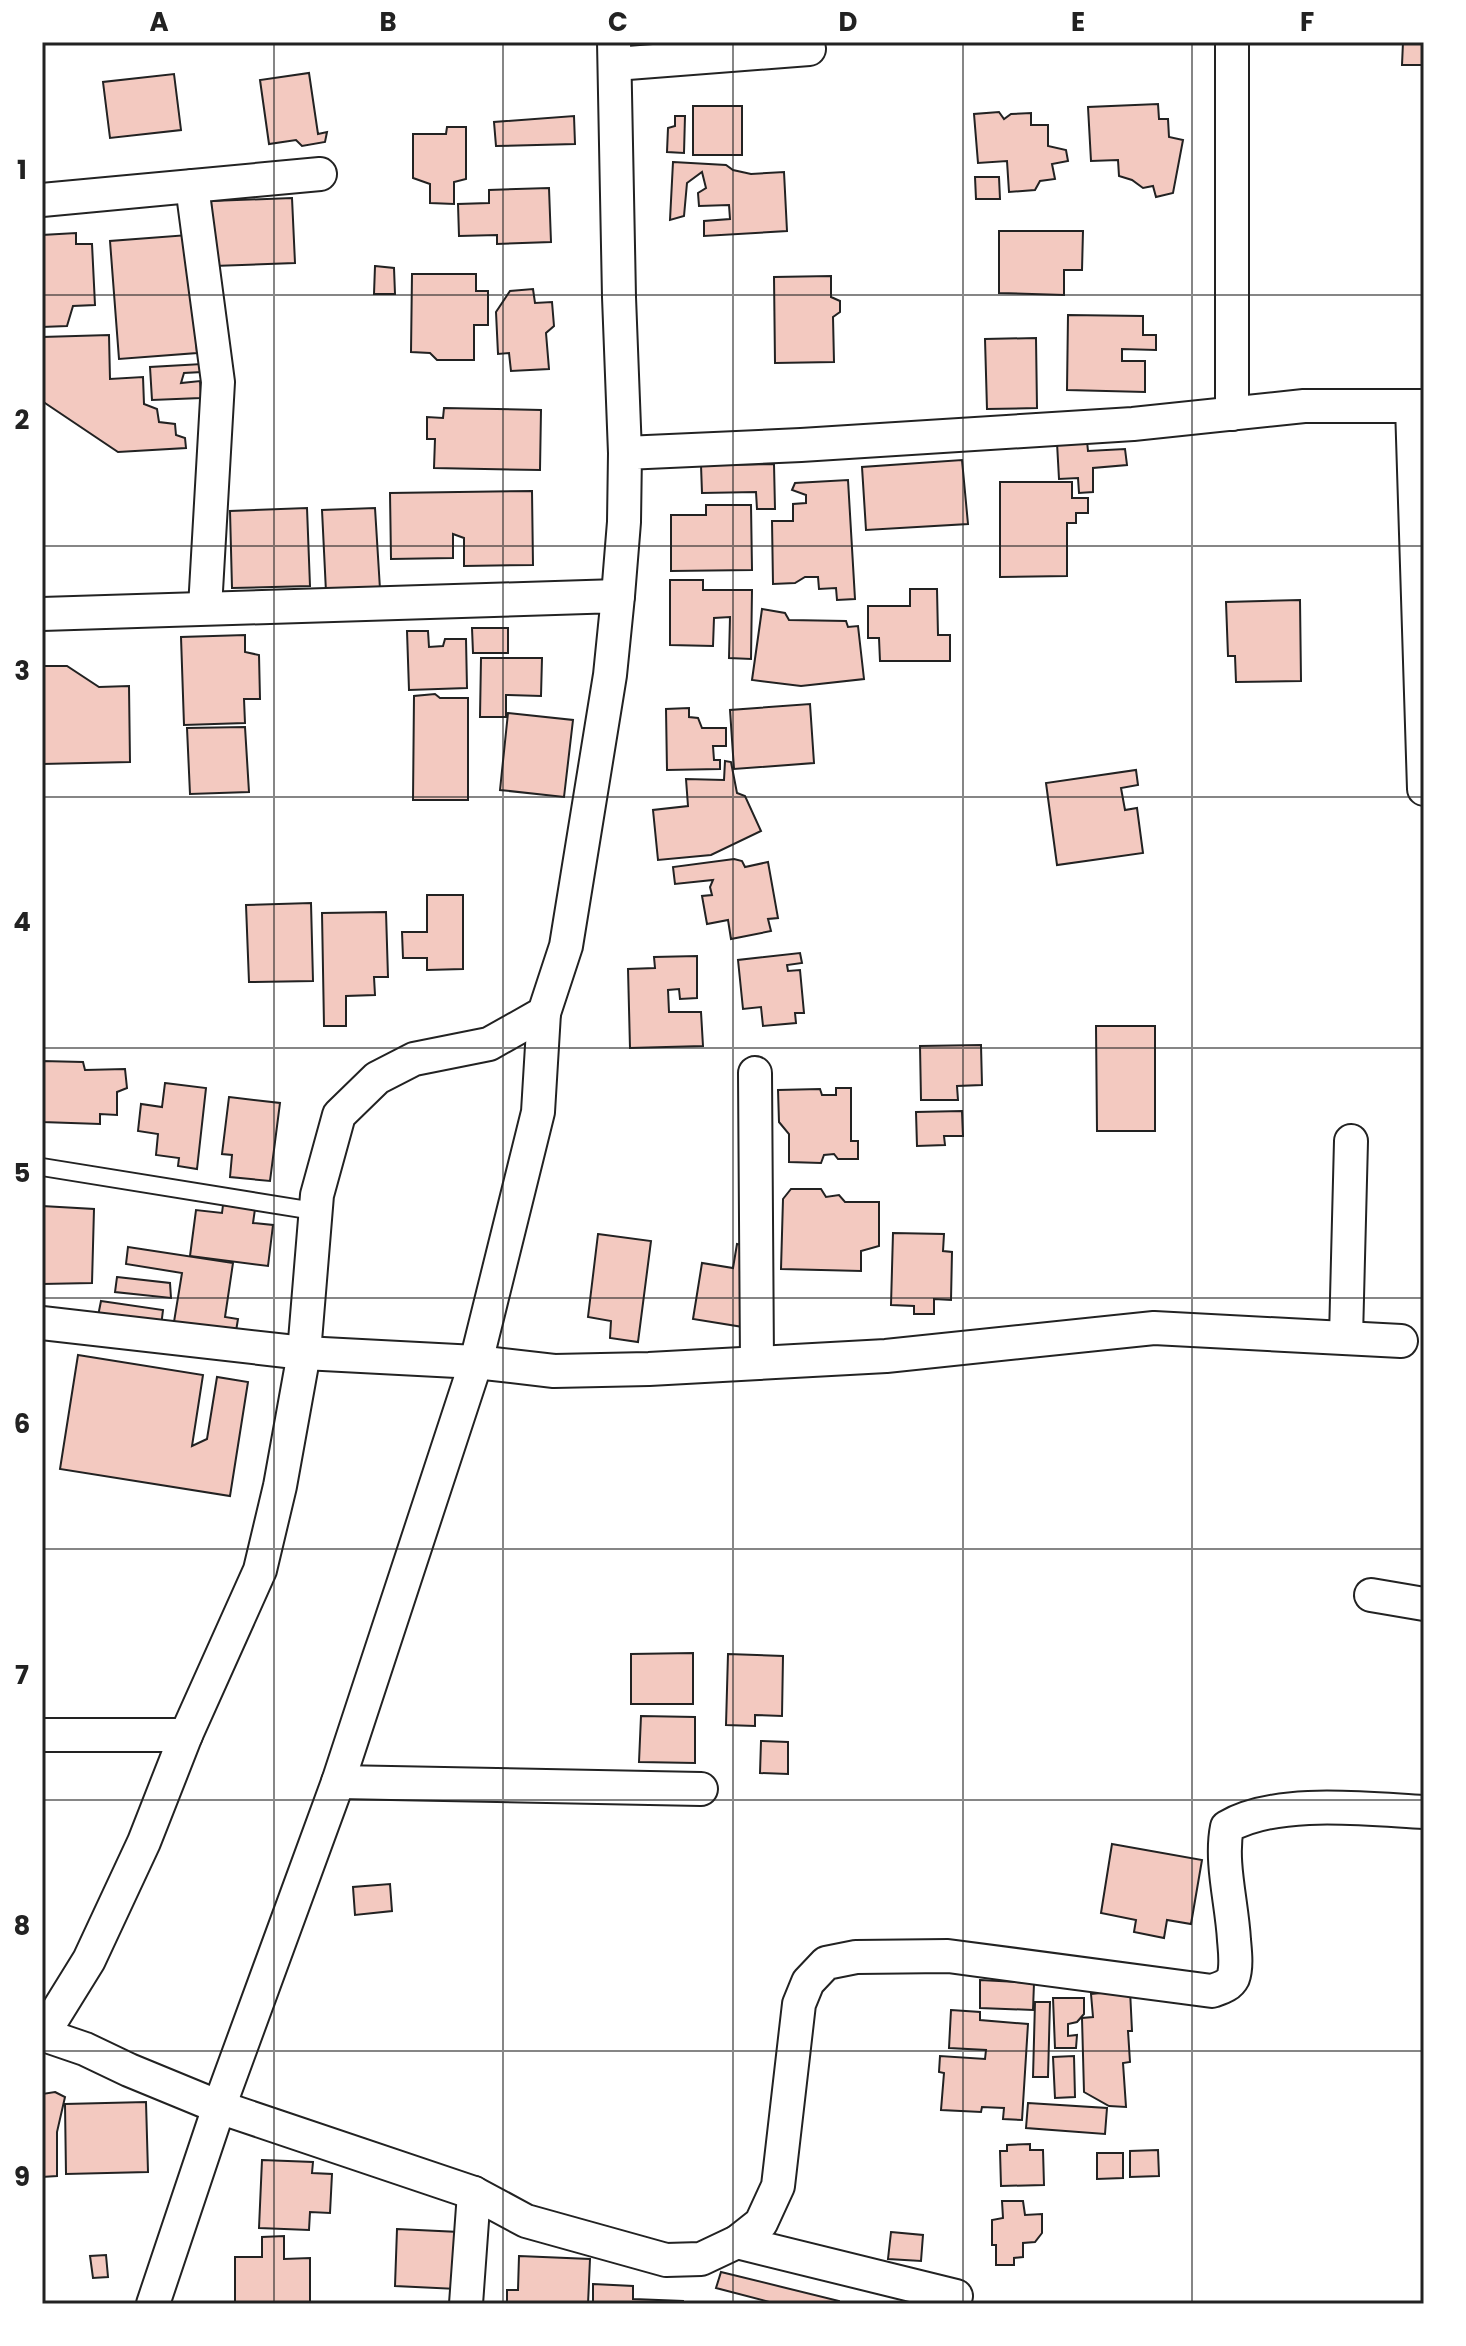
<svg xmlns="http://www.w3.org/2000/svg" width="1466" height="2346" viewBox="0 0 1466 2346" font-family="Poppins,sans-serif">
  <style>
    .building { fill: #f3c9c0; stroke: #222; stroke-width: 2 }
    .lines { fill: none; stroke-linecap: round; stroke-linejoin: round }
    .service-casing { stroke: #222; stroke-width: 20 }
    .minor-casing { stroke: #222; stroke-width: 36 }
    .service { stroke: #fff; stroke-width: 16 }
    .minor { stroke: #fff; stroke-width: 32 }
    .grid { fill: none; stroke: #222; stroke-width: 2; stroke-opacity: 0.55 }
    .neatline { fill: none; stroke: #222; stroke-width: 3 }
    .grid-label { font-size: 26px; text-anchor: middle; font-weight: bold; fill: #222 }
  </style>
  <rect width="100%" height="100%" fill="#fff"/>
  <g class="building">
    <path d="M1403,42H1424V65H1402Z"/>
    <path d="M309,73L318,134L327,132L325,142L302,146L296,140L269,144L260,80Z"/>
    <path d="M174,74L181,130L110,138L103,82Z"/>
    <path d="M1158,104L1159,119H1168L1169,137L1183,140L1173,193L1156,197L1153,186L1143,188L1132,180L1119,176L1118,160L1091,161L1088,107Z"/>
    <rect x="693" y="106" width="49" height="49"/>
    <path d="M999,112L1004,119L1011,114L1031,113V125H1048V146L1066,150L1068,161L1052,164L1055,179L1040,181L1035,190L1009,192L1007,161L978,163L974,114Z"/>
    <path d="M574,116L575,144L496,146L494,122Z"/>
    <path d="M675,116H685L684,153L667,152L668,128L675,126Z"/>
    <path d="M447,127H466V179L454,182V204L430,203V184L413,178V134H446Z"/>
    <path d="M673,162L726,165L733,170L751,174L784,172L787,231L704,236V221L730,219L729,205L699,206L698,193L706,188L702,172L687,183L684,216L670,220Z"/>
    <path d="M975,177H999L1000,199H976Z"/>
    <path d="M549,188L551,242L497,244V235L459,236L458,204L489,203V190Z"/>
    <path d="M292,198L295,263L214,266L211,201Z"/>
    <path d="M999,231H1083L1082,270H1064V295L999,293Z"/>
    <path d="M76,233V244H92L95,305L73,306L67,326L42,327V235Z"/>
    <path d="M188,235L197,353L119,359L110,241Z"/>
    <path d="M375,266L394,268L395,294H374Z"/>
    <path d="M412,274H476V291H488V325H474V360H437L430,353L411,352Z"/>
    <path d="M831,276V297L840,301V312L833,317L834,362L775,363L774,277Z"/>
    <path d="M533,289L535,303L552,302L554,326L546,333L549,369L511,371L509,353L498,354L496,312L510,291Z"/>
    <path d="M1068,315L1143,316V335H1156V350L1122,349V361H1145V392L1067,390Z"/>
    <path d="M109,335L110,379L143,377L144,404L157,409L159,422L175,424L176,435L185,438L186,448L118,452L42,401V337Z"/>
    <path d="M1036,338L1037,408L987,409L985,339Z"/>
    <path d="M202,364V372L184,373L181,383L200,381L201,398L152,400L150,367Z"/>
    <path d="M444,408L541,410L540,470L434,468L435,439H427V417L443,418Z"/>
    <path d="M1087,441L1088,451L1125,449L1127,465L1093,468V492L1079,493L1078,478L1059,479L1057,443Z"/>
    <path d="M962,460L968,524L866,530L862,467Z"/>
    <path d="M774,464L775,509H757L756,492L702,493L701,465Z"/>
    <path d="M848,480L855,599L837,600L836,588L819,589L818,577H805L795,583L773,584L772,521H793V504L806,503V495L792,490L795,483Z"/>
    <path d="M1000,482H1072V498H1088V513H1076V523H1067V576L1000,577Z"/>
    <path d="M532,491L533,565L464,566V538L453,534V558L391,559L390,493Z"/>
    <path d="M706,505H751L752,570L671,571V515H706Z"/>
    <path d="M307,508L310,586L232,588L230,511Z"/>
    <path d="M375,508L380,589L326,592L322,510Z"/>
    <path d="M670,580H703V590H752L751,659L729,658L730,617L714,618L713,646L670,645Z"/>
    <path d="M910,589H937L938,635H950V661H880L879,638H868V606H910Z"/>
    <path d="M1300,600L1301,681L1236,682L1235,656H1228L1226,602Z"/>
    <path d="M762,609L785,613L789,620L846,621L848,627L858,626L864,679L801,686L752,680Z"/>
    <path d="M472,628H508V653H473Z"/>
    <path d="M407,631H428L429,647L443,646L445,639H466L467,688L409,690Z"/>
    <path d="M245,635V652L259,655L260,699H244L245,723L184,725L181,637Z"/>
    <path d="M481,658H542L541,696L506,695V717H480Z"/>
    <path d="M42,666H67L99,687L129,686L130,762L42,764Z"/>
    <path d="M435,694L440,698H468V800H413L414,696Z"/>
    <path d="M810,704L814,763L734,769L730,710Z"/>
    <path d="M689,708V717L698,718L702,728H726V746H713L714,760H720V769L667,770L666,709Z"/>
    <path d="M508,713L573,720L564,797L500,790Z"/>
    <path d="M245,727L249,792L190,794L187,728Z"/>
    <path d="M725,761L731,762L737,793L745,796L761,831L711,855L658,860L653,810L688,806L686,779L724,780Z"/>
    <path d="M1136,770L1138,785L1121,788L1125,810L1137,808L1143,853L1057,865L1046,783Z"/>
    <path d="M734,859L742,861L745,867L768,862L778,918L768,919L771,931L731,939L728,920L707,924L702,896L712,895L710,887L713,880L675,884L673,867Z"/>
    <path d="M427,895H463V969L427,970V958H403L402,932H427Z"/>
    <path d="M311,903L313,981L249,982L246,905Z"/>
    <path d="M386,912L388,977H374L375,995L346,996V1026H324L322,913Z"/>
    <path d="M800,953L802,963L787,965L788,971L800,970L804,1013H795L796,1023L763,1026L761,1007L743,1009L738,960Z"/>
    <path d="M697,956V998L680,999L679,989L668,990L669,1012H701L703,1046L630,1048L628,969L655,968L654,957Z"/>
    <path d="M1096,1026H1155V1131H1097Z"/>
    <path d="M981,1045L982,1085L957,1086L958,1100H921L920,1046Z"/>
    <path d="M42,1061L83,1062L85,1070L125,1069L127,1088L117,1092V1115L100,1114V1124L42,1122Z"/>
    <path d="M165,1083L206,1088L197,1169L178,1166L179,1158L156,1155L158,1134L138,1131L141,1104L162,1107Z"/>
    <path d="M836,1088H851V1141H858V1159H838L834,1154L824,1155L821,1163L789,1162V1134L779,1122L778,1090L820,1089L822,1095H836Z"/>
    <path d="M229,1097L280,1103L270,1181L230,1177L232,1155L222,1154Z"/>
    <path d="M962,1111L963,1136H944L945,1145L917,1146L916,1112Z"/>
    <path d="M791,1189H821L826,1197L839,1195L845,1202H879V1246L861,1251V1271L781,1269L783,1199Z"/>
    <path d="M223,1205L255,1209L253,1223L273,1225L268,1266L190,1256L196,1210L222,1213Z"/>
    <path d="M42,1206L94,1209L92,1283L42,1284Z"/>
    <path d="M893,1233L944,1234L943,1251L952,1252L951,1300L934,1299V1314H914V1306L891,1305Z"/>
    <path d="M598,1234L651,1241L638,1342L610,1338L611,1321L588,1317Z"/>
    <path d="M737,1244L756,1247L743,1327L693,1319L702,1263L733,1268Z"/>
    <path d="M128,1247L233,1263L225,1317L238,1319L235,1337L173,1328L182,1273L126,1264Z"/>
    <path d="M117,1277L170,1283L171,1298L115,1292Z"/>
    <path d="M101,1301L163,1310L161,1326L98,1316Z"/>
    <path d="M78,1355L203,1375L192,1446L207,1439L217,1377L248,1382L230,1496L60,1469Z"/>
    <path d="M693,1653V1704H631V1654Z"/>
    <path d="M728,1654L783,1656L782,1716L755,1715V1726L726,1725Z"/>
    <path d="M641,1716L695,1717V1763L639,1762Z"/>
    <path d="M761,1741L788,1742V1774L760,1773Z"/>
    <path d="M1112,1844L1202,1860L1191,1924L1167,1920L1164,1938L1134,1932L1136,1920L1101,1913Z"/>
    <path d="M390,1884L392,1911L355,1915L353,1887Z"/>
    <path d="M980,1980L1034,1983L1033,2010L980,2008Z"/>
    <path d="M1130,1990L1132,2031H1128L1130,2062L1123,2063L1126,2107L1109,2106L1084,2092L1082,2018L1093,2017L1091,1994Z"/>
    <path d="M1053,1998H1084V2014L1077,2022L1068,2024V2036L1077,2035L1076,2048H1055Z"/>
    <path d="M1035,2002H1050L1048,2077H1033Z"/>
    <path d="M951,2010L980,2012V2020L1028,2024L1022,2120L1003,2119L1004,2108L982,2107L981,2112L941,2110L944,2073L939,2072L940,2056L985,2059L986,2050L949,2048Z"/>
    <path d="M1074,2056L1075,2097L1055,2098L1053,2057Z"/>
    <path d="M55,2092L65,2097L57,2132V2176L42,2177V2094Z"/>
    <path d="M146,2102L148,2172L66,2174L65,2104Z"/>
    <path d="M1028,2103L1107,2108L1105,2134L1026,2128Z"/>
    <path d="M1030,2144V2150H1043L1044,2185L1001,2186L1000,2151H1007V2145Z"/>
    <path d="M1158,2150L1159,2176L1130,2177V2151Z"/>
    <path d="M1097,2153H1123V2178L1097,2179Z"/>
    <path d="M262,2160L313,2162L312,2173L332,2174L330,2213L310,2212L309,2230L259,2228Z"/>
    <path d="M1002,2201H1023L1025,2215L1042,2214V2233L1035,2242L1023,2243V2257L1014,2258V2265H996V2245H992V2220L1003,2218Z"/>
    <path d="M397,2229L459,2232L457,2289L395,2286Z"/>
    <path d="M891,2232L923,2235L921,2261L888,2259Z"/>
    <path d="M284,2236V2259L310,2258V2304H235V2257H262V2237Z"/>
    <path d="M106,2255L108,2277L93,2278L90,2256Z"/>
    <path d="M519,2256L590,2259L588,2304H507V2290H518Z"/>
    <path d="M721,2272L839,2301V2304H777L716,2288Z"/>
    <path d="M593,2284L633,2286V2299L683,2301V2304H593Z"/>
  </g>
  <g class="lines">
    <defs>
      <path id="service" d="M42,1167L314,1211"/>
      <g id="minor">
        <path d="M614,42L619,297L625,453"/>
        <path d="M615,64L809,49"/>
        <path d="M192,186L218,382L205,608"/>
        <path d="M42,200L320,174"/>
        <path d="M1412,406L1424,789"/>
        <path d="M1232,414V42"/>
        <path d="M618,596L624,522L625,453L801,445L1133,424L1304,406H1424"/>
        <path d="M42,614L618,596L610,675L566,946L544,1013L489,1044L414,1059L377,1078L339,1115L317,1195L304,1353L280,1486L260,1570L186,1735L144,1842L89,1960L42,2036"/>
        <path d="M755,1073L757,1363"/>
        <path d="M42,1323L304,1353L476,1362L554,1371L649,1369L886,1356L1154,1328L1401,1341"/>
        <path d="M1346,1337L1351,1141"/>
        <path d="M1371,1595L1424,1604"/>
        <path d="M42,1735H186"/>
        <path d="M338,1782L701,1789"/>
        <path d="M44,2035L85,2049L129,2070L219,2107L474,2193L526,2221L666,2260L701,2259L737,2242L761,2223L778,2186L799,2004L808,1982L826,1963L856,1957L948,1956L1212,1991C1220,1988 1229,1986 1233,1978C1237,1967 1235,1951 1234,1940C1232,1903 1220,1862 1227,1827C1277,1798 1367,1809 1424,1812"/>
        <path d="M737,2242L956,2296"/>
        <path d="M153,2304L219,2107L338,1782L476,1362L538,1112L544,1013"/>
        <path d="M466,2304L474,2193"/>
      </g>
    </defs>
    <use href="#service" class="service-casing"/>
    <use href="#minor" class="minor-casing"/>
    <use href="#service" class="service"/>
    <use href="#minor" class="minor"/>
  </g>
  <path class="grid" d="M274,42V2304M503,42V2304M733,42V2304M963,42V2304M1192,42V2304M42,295H1424M42,546H1424M42,797H1424M42,1048H1424M42,1298H1424M42,1549H1424M42,1800H1424M42,2051H1424"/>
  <rect width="1466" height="2346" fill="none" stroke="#ffffff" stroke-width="88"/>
  <rect x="44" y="44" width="1378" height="2258" class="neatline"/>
  <g class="grid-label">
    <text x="159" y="31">A</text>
    <text x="388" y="31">B</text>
    <text x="618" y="31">C</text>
    <text x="848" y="31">D</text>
    <text x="1078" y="31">E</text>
    <text x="1307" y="31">F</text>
    <text x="22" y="179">1</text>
    <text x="22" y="429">2</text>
    <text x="22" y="680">3</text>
    <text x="22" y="931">4</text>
    <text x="22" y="1182">5</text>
    <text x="22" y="1433">6</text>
    <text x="22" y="1684">7</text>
    <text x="22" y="1935">8</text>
    <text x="22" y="2186">9</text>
  </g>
</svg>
